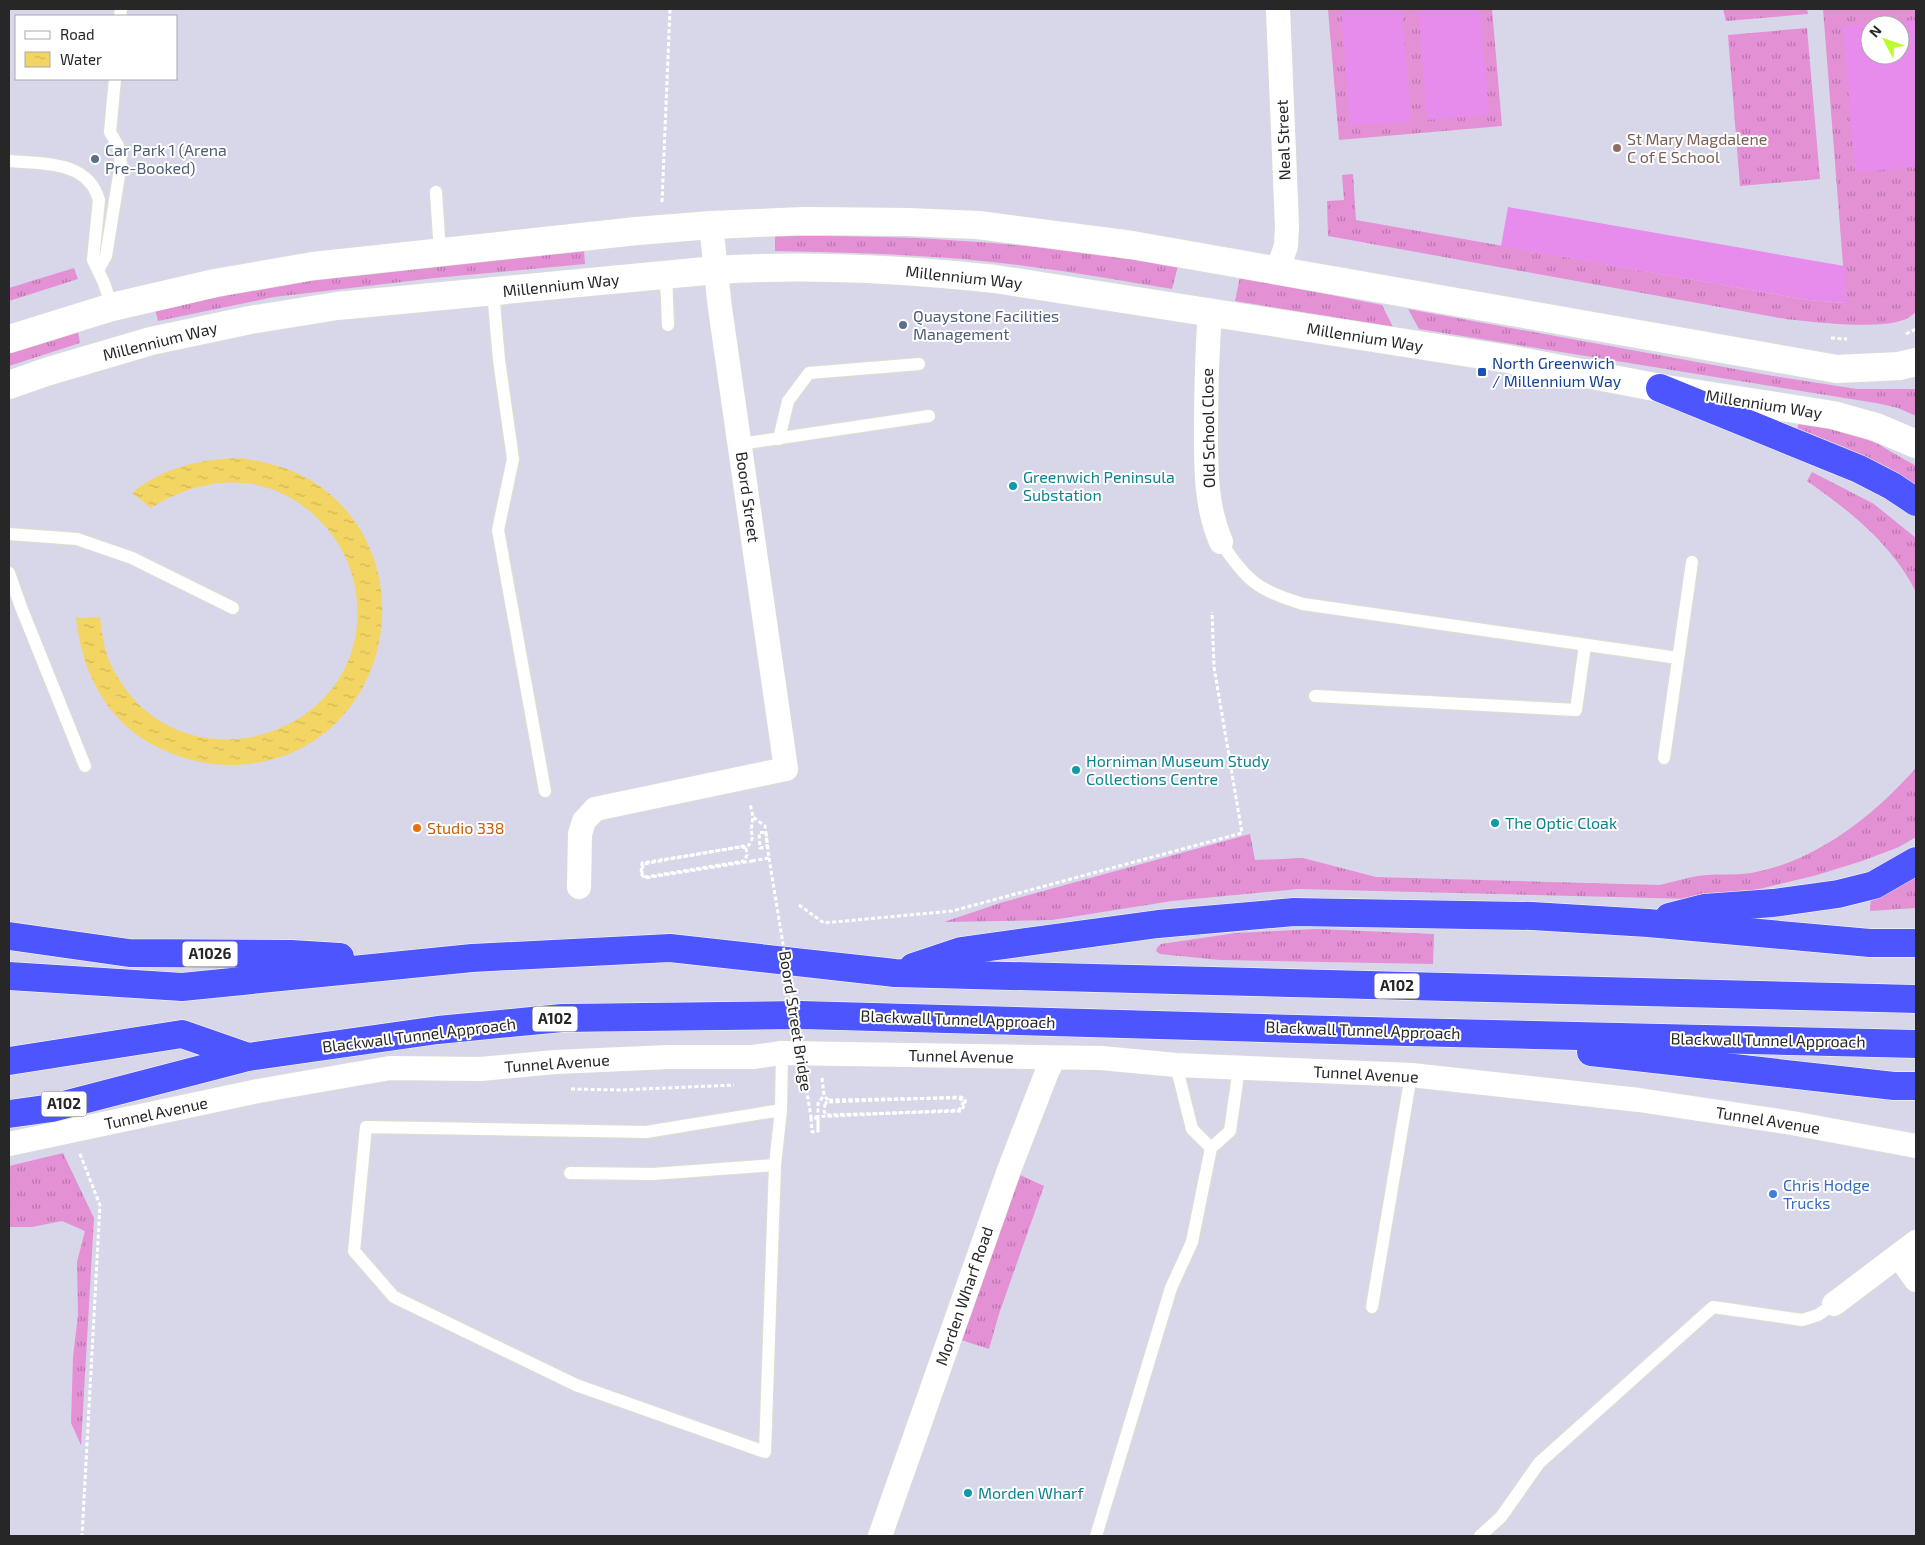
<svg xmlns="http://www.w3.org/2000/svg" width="1925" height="1545" viewBox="0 0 1925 1545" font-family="'Exo 2',sans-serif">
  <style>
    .grass { fill: url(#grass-tufts); fill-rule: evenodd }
    .pitch { fill: #e78bec; fill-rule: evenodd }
    .water { fill: url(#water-ripples) }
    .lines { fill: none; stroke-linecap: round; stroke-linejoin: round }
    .lane-casing { stroke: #dae1cc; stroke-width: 14 }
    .street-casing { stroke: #dae1cc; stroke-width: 25 }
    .secondary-casing { stroke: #dae1cc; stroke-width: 29 }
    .highway-casing { stroke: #fff; stroke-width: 29 }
    .path { stroke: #fff; stroke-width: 3; stroke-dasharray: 4 2.5; stroke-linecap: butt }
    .lane { stroke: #fff; stroke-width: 12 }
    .street { stroke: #fff; stroke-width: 24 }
    .secondary { stroke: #fff; stroke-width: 28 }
    .highway { stroke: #4d55ff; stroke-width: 28 }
    .path-bridge { stroke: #fff; stroke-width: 3; stroke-dasharray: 4 2.5; stroke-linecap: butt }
    .education-dot { fill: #8d6e63; stroke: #fff; stroke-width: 2 }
    .service-dot { fill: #5c6f8a; stroke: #fff; stroke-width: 2 }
    .transit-dot { fill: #1a4fb4; stroke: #fff; stroke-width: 2 }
    .culture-dot { fill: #0f9aa8; stroke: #fff; stroke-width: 2 }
    .food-dot { fill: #e8710a; stroke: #fff; stroke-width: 2 }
    .shop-dot { fill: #3f7fe0; stroke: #fff; stroke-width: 2 }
    .labels { text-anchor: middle; stroke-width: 4; stroke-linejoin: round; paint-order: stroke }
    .shield { fill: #fff; stroke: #686868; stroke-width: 1 }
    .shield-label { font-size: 15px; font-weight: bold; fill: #272727 }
    .education-label { font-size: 16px; fill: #785e54; stroke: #fff; text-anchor: start }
    .street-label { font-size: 16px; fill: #272727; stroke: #fff }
    .service-label { font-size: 16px; fill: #4e5e75; stroke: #fff; text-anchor: start }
    .transit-label { font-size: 16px; fill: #164399; stroke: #fff; text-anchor: start }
    .culture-label { font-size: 16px; fill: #0d838f; stroke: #fff; text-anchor: start }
    .food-label { font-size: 16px; fill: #c56008; stroke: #fff; text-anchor: start }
    .shop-label { font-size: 16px; fill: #366cbe; stroke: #fff; text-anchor: start }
  </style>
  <defs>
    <pattern id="grass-tufts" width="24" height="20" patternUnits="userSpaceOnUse" patternTransform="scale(1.25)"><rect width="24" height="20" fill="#e490d5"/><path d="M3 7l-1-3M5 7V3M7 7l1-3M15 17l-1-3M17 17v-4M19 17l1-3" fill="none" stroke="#b976ad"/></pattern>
    <pattern id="water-ripples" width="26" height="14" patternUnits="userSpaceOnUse" patternTransform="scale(1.25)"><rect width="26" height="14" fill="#f3d563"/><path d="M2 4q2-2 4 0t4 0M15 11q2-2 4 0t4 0" fill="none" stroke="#d0b756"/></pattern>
  </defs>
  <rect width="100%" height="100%" fill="#d8d7ea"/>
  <g class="grass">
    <path d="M1328,9H1492L1502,126L1339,140Z"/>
    <path d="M1723,9H1807L1808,14L1726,21Z"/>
    <path d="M1823,9H1916V312C1912,315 1908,319 1903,320C1877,330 1814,322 1786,319L1328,236L1327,201L1344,200L1342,175L1353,174L1356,220L1808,300L1846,303ZM1870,25H1900V55H1870Z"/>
    <path d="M1807,28L1820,179L1740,186L1728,35Z"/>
    <path d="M775,236C837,236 900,236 962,241C1034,245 1106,255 1178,266L1172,289C1102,277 1032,265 962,259C900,254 837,252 775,251Z"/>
    <path d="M584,250L585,264L435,278L274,297L158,321L155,309L270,286L380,271Z"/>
    <path d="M74,268L78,279L9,301V288Z"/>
    <path d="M1240,277L1382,305L1393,327L1235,301Z"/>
    <path d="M1408,309L1773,376L1857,389H1916V416L1898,408L1876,403L1419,329Z"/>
    <path d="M78,331L80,343L9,366V352Z"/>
    <path d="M1800,419L1844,431L1876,443L1916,466V487L1850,450L1797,430Z"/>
    <path d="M1812,472L1874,504L1916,538V592C1892,544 1850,511 1807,481Z"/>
    <path d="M1916,768V837L1899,847L1862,861L1817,875L1726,897L1692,899L1298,889L1172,901L1052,920L944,922L1000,903L1250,834L1255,860L1303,858L1376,877L1660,885C1673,882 1685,878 1698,876C1715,873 1734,876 1751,873C1817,861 1872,817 1916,768Z"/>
    <path d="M1916,870V908L1870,911L1871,895Z"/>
    <path d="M1317,929L1434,934L1433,964L1220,960L1160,954L1156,951L1157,948L1161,944L1236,933Z"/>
    <path d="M63,1153L94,1218L81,1445L71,1423L73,1357L78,1315L77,1262L85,1231L62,1221L32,1227H9V1166Z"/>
    <path d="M1018,1174L1044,1186L999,1314L989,1349L961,1340Z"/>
  </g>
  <g class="pitch">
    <path d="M1341,9H1402L1411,121L1350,126Z"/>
    <path d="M1418,9H1480L1489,115L1427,120Z"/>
    <path d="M1916,20V167L1855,172L1843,26ZM1870,25H1900V55H1870Z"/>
    <path d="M1508,207L1844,266L1847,303L1808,300L1501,246Z"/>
  </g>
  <path class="water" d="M241,458C266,462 290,468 312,481C425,552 396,731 266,761C229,769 194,765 159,748C107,723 82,673 76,618L100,617C102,633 104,650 111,665C176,801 382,736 355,587C348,549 324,518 291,498C246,472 193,481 151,508L132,493C164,467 200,459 241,458Z"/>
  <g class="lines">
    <defs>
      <g id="lane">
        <path d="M120,16L121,9"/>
        <path d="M9,161C42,164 88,160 99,200L93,260L104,283L112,307"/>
        <path d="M436,192L440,253"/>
        <path d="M98,270L106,256L121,163L118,146L110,132L115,79"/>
        <path d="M666,275L668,325"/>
        <path d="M493,291L499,360L513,459L498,530L545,791"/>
        <path d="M779,439L788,401L809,373L919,364"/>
        <path d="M740,444L929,416"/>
        <path d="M9,534L77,539L132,558L233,608"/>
        <path d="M1221,542C1246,581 1259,591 1303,604L1678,658"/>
        <path d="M9,573L21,607L85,766"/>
        <path d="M1315,696L1576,710L1585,645"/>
        <path d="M1664,758L1692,562"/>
        <path d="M1176,1065L1192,1129L1211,1148"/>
        <path d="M781,1110L646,1132L366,1127L354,1251L394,1297L576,1385L765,1452L775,1165L781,1110L782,1053"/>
        <path d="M570,1173L653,1174L775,1165"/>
        <path d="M1372,1307L1411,1075"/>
        <path d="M1096,1536L1171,1288L1192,1242L1211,1148L1230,1131L1239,1068"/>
        <path d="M1480,1536L1501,1517L1539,1463L1713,1307L1802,1320L1818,1315L1834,1304"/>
      </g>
      <g id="street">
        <path d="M1278,9L1287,226L1286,246L1278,269"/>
        <path d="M1210,311C1207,352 1206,392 1206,433C1206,471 1206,507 1221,542"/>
        <path d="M579,887L580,834L584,821L595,809L786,769L720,308L711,225"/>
        <path d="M9,1144L258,1091L390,1068L481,1069L555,1062L669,1057H753L782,1053L1101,1058L1176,1065L1411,1075L1639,1100L1792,1123L1916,1146"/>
        <path d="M1899,1256L1916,1280"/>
        <path d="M1834,1304L1916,1242"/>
        <path d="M880,1536L1009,1170L1047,1072L1054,1058"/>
      </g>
      <g id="secondary">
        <path d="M9,339L112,307L215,283L313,266L637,231L711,225L805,221L908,222L978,225L1132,245L1837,369L1899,366L1916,362"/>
        <path d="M9,385L46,372L151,341L250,320L337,306L716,270C809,264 902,269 995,279L1508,359L1660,388L1833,415L1876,427L1916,444"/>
      </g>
      <g id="highway">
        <path d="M1660,388L1859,469L1892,486L1916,502"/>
        <path d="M1669,917L1704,908L1773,903L1838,894L1874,885L1916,861"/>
        <path d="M9,936L129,953L291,954L340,957"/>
        <path d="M913,967L961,951L1158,924L1294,912L1532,916L1648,923L1870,943H1916"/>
        <path d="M9,976L182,987L472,958L670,948L895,973L1916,999"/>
        <path d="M1591,1052L1894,1086H1916"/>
        <path d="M9,1061L182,1034L248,1057"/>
        <path d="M9,1114L52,1108L248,1057L438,1030L562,1018L801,1015L1406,1032L1916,1044"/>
      </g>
    </defs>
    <use href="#lane" class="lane-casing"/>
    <use href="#street" class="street-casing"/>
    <use href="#secondary" class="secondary-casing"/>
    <use href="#highway" class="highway-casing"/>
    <g class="path">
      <path d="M662,202L670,9"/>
      <path d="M1906,334L1916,329"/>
      <path d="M1831,338L1847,339"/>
      <path d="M746,848L747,855L744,861L646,877L642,874L643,864L749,845L753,837L751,831L753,817L750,803"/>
      <path d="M752,861L769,858L766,832L759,833L760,848L767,847V845L765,826L753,817"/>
      <path d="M799,905L824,923L952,911L1242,833L1214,667L1212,612"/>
      <path d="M822,1078L824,1095L829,1102L961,1097L965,1099V1104L961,1111L826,1115L824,1111L825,1104"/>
      <path d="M571,1089L621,1090L734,1085"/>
      <path d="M818,1118H811L812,1132L818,1131V1104L824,1095"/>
      <path d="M80,1154L100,1205L82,1536"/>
    </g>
    <use href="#lane" class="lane"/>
    <use href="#street" class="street"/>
    <use href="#secondary" class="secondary"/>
    <use href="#highway" class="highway"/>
    <g class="path-bridge">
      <path d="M746,848L741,847L642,863L641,874L645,878L752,861"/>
      <path d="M769,858L811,1117L959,1110L964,1102L959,1098H951L829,1100L825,1104"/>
      <path d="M818,1118V1132"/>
    </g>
  </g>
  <circle class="education-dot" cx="1617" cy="148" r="5"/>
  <g class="service-dot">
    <circle cx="95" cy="159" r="5"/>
    <circle cx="903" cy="325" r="5"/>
  </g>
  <rect class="transit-dot" x="1477" y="367" width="10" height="10" rx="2.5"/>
  <g class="culture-dot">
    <circle cx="1013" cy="486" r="5"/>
    <circle cx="1076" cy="770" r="5"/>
    <circle cx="1495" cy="823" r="5"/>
    <circle cx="968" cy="1493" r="5"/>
  </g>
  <circle class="food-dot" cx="417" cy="828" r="5"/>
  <circle class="shop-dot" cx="1773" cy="1194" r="5"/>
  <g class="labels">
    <g class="shield">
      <rect x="182.5" y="941.5" width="55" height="25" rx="4"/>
      <rect x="1374.5" y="973.5" width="45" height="25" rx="4"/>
      <rect x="532.5" y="1006.5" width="45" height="25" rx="4"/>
      <rect x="41.5" y="1091.5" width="45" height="25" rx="4"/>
    </g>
    <g class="shield-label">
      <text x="210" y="959">A1026</text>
      <text x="1397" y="991">A102</text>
      <text x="555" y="1024">A102</text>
      <text x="64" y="1109">A102</text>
    </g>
    <g class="education-label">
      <text x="1627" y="145">St Mary Magdalene<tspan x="1627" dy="18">C of E School</tspan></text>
    </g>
    <g class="street-label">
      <text transform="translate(1283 140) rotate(-92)" y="6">Neal Street</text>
      <text transform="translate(964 277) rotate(6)" y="6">Millennium Way</text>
      <text transform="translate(561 285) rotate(-6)" y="6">Millennium Way</text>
      <text transform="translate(1365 337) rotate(9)" y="6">Millennium Way</text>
      <text transform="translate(160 341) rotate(-14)" y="6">Millennium Way</text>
      <text transform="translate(1764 404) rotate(9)" y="6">Millennium Way</text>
      <text transform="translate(1208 428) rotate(-91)" y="6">Old School Close</text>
      <text transform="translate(748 497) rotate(82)" y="6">Boord Street</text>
      <text transform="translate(958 1019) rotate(2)" y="6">Blackwall Tunnel Approach</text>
      <text transform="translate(796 1021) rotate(81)" y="6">Boord Street Bridge</text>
      <text transform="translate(1363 1030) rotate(2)" y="6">Blackwall Tunnel Approach</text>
      <text transform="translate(419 1035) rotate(-7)" y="6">Blackwall Tunnel Approach</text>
      <text transform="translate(1768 1040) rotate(1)" y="6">Blackwall Tunnel Approach</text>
      <text transform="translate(961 1056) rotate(1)" y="6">Tunnel Avenue</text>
      <text transform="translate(557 1063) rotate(-4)" y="6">Tunnel Avenue</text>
      <text transform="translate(1366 1074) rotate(3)" y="6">Tunnel Avenue</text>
      <text transform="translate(156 1113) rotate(-12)" y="6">Tunnel Avenue</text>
      <text transform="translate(1768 1120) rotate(9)" y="6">Tunnel Avenue</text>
      <text transform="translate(964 1296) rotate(-71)" y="6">Morden Wharf Road</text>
    </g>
    <g class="service-label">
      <text x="105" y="156">Car Park 1 (Arena<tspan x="105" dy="18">Pre-Booked)</tspan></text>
      <text x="913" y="322">Quaystone Facilities<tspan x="913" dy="18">Management</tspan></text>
    </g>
    <g class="transit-label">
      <text x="1492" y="369">North Greenwich<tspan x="1492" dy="18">/ Millennium Way</tspan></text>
    </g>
    <g class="culture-label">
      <text x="1023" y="483">Greenwich Peninsula<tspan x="1023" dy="18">Substation</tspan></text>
      <text x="1086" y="767">Horniman Museum Study<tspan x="1086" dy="18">Collections Centre</tspan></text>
      <text x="1505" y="829">The Optic Cloak</text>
      <text x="978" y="1499">Morden Wharf</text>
    </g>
    <g class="food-label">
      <text x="427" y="834">Studio 338</text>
    </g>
    <g class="shop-label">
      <text x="1783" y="1191">Chris Hodge<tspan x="1783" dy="18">Trucks</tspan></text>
    </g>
  </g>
  <rect width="1925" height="1545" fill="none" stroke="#272727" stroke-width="20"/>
  <rect x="15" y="15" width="162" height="65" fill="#ffffff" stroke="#a9a9a9"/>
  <rect x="25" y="31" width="25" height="8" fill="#ffffff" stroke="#a9a9a9"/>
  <text x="60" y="40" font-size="15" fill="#272727">Road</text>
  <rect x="25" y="52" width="25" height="15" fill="url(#water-ripples)" stroke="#a9a9a9"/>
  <text x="60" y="65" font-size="15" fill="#272727">Water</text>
  <g transform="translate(1885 40) rotate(311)"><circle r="24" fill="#ffffff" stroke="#a9a9a9"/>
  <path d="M0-4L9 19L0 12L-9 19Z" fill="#b9ff2f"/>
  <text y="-8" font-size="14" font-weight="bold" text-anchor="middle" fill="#272727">N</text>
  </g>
</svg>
